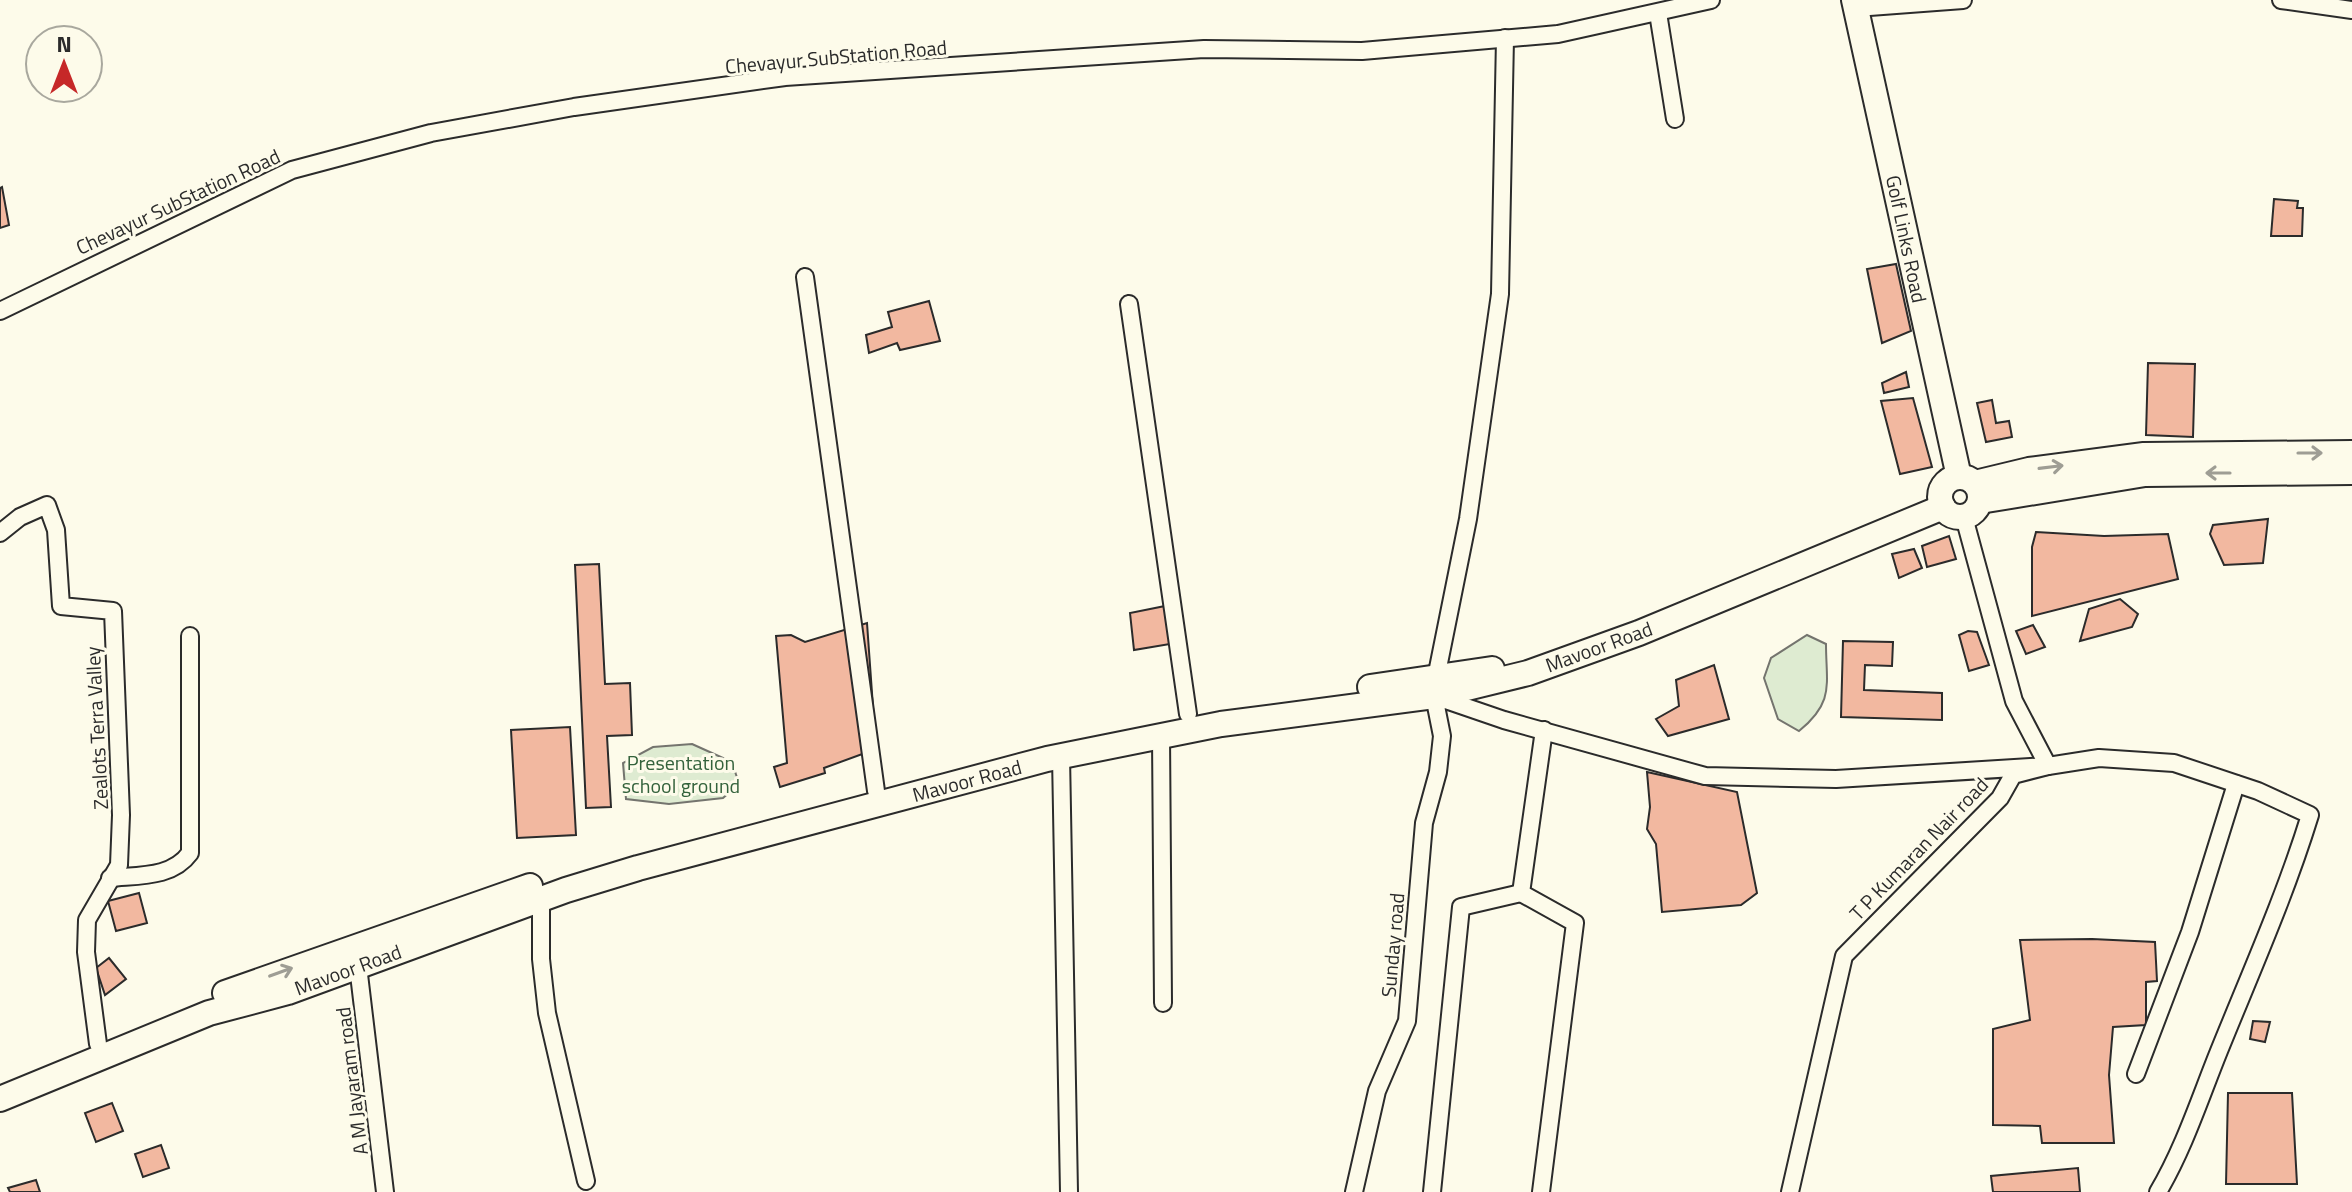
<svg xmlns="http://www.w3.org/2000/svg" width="2352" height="1192" viewBox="0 0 2352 1192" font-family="'Titillium Web',sans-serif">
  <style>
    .green { fill: #deebd1; stroke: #74746e; stroke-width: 2 }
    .building { fill: #f2b8a0; stroke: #2b2b2b; stroke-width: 2 }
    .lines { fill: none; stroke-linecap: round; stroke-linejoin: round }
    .street-casing { stroke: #2b2b2b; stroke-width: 20 }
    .secondary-casing { stroke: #2b2b2b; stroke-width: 28 }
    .street { stroke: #fdfbea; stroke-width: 16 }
    .secondary { stroke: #fdfbea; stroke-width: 24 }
    .oneway { stroke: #9e9d94 }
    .labels { text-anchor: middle; stroke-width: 6; stroke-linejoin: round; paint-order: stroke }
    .street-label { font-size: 20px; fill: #2b2b2b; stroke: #fdfbea }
    .park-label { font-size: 20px; fill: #34623c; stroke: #fdfbea }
  </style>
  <rect width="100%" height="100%" fill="#fdfbea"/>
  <g class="green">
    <path d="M1807,635L1826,644C1826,684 1835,702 1799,731L1778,719L1764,678L1771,658Z"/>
    <path d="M692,744L732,762L739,784L723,798L669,804L626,799L623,763L653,747Z"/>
  </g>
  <g class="building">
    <path d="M2,187L9,225L0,228V188Z"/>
    <path d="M2274,199L2298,201L2297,208H2303L2302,236H2271Z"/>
    <path d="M1896,264L1911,331L1882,343L1867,269Z"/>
    <path d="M929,301L940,341L900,350L897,343L869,353L866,335L892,327L888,312Z"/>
    <path d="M2148,363L2195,364L2193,437L2146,435Z"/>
    <path d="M1906,372L1909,387L1884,393L1882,383Z"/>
    <path d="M1913,398L1932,467L1900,474L1881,401Z"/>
    <path d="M1992,400L1996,423L2009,421L2012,437L1986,442L1977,403Z"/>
    <path d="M2268,519L2263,563L2224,565L2210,534L2213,525Z"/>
    <path d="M2036,532L2104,536L2168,534L2178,579L2032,616V547Z"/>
    <path d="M1949,536L1956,559L1927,567L1922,546Z"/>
    <path d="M1914,549L1922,568L1899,578L1892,554Z"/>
    <path d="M599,564L605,684L630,683L632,735L607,736L611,807L586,808L575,565Z"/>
    <path d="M2120,599L2138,614L2132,627L2080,641L2089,609Z"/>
    <path d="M1170,605L1176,643L1134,650L1130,613Z"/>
    <path d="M867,623L876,749L824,768L825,773L780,787L774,767L787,763L776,636L791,635L805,642Z"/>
    <path d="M2033,625L2045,647L2026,654L2016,631Z"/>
    <path d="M1968,631L1977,632L1989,665L1969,671L1959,635Z"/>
    <path d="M1843,641L1893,642L1892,666L1865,665L1864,690L1942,693V720L1841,717Z"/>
    <path d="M1714,665L1729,719L1668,736L1656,719L1679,706L1676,680Z"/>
    <path d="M570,727L576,835L517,838L511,730Z"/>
    <path d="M1647,772L1737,792L1757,893L1741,905L1662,912L1656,844L1647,829L1650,807Z"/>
    <path d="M139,893L147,923L116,931L108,901Z"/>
    <path d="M2092,939L2155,942L2157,981L2146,982V1025L2113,1027L2109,1075L2114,1143H2042L2040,1126L1993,1125V1029L2030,1020L2020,940Z"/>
    <path d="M109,958L126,979L105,995L96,968Z"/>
    <path d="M2253,1021L2270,1022L2265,1042L2250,1039Z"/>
    <path d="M2228,1093H2292L2297,1184H2226Z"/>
    <path d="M112,1103L123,1131L96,1142L85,1113Z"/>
    <path d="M161,1145L169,1168L143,1177L135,1154Z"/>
    <path d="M2078,1168L2080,1192H1993L1991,1176Z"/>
    <path d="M36,1180L40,1192H10L8,1188Z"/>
  </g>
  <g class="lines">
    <defs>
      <g id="street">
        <path d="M2281,0L2352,10"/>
        <path d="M1856,8L1963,0"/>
        <path d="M1658,13L1675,119"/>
        <path d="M805,277L876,791"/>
        <path d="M1129,304L1188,714"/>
        <path d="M0,311L292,170L431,133L574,107L785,77L1204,49L1362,51L1558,34L1711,0"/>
        <path d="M0,533L20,517L47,505L56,530L61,606L113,611L121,815L119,865L87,920L86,952L98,1044"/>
        <path d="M1436,678L1468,519L1500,294L1505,38"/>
        <path d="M1161,735L1163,1003"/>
        <path d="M1061,756L1069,1192"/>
        <path d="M110,878C139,875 172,878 190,853V636"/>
        <path d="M541,899V959L547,1013L586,1181"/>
        <path d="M358,966L385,1192"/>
        <path d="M2136,1074L2190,932L2236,784"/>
        <path d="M1354,1192L1377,1091L1407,1021L1424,823L1438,772L1442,736L1434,696L1504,720L1705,776L1836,779L2048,766L2099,758L2174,763L2258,791L2310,815C2285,896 2251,972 2219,1051C2200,1098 2184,1148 2158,1192"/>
        <path d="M1432,1192L1461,907L1521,893"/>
        <path d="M1541,1192L1575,923L1521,893L1544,730"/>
        <path d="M1790,1192L1844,956L2000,798L2013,775L2048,766L2014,701L1964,517"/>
      </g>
      <g id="secondary">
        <path d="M1854,0L1959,477"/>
        <circle cx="1960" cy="497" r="20"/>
        <path d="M1975,483L2029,470L2144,455L2352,453"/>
        <path d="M1980,501L2145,474L2352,472"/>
        <path d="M1370,687L1492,669"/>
        <path d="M225,993L530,886"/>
        <path d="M0,1099L209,1013L288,992L566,890L638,868L1047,759L1221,724L1434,696L1528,673L1639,633L1943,507"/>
      </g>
    </defs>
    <use href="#street" class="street-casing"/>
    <use href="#secondary" class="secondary-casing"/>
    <use href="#street" class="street"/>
    <use href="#secondary" class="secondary"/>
  </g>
  <defs><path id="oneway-shaft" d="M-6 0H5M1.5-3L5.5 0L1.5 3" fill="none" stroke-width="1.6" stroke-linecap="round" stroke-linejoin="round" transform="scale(2)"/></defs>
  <g class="oneway">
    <use href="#oneway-shaft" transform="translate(2310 453)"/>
    <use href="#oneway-shaft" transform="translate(2051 467) rotate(-7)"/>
    <use href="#oneway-shaft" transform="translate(2218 473) rotate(180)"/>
    <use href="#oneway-shaft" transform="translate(281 972) rotate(-20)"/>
  </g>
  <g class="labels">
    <g class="street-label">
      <text transform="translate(836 57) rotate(-5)" y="7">Chevayur SubStation Road</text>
      <text transform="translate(178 202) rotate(-25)" y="7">Chevayur SubStation Road</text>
      <text transform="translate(1906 239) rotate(78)" y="7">Golf Links Road</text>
      <text transform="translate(1599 647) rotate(-20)" y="7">Mavoor Road</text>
      <text transform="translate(97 728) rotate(-93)" y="7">Zealots Terra Valley</text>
      <text transform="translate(967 781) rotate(-15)" y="7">Mavoor Road</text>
      <text transform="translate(1919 849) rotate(-46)" y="7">T P Kumaran Nair road</text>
      <text transform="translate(1393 945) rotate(-85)" y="7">Sunday road</text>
      <text transform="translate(348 970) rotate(-20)" y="7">Mavoor Road</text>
      <text transform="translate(352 1081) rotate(-97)" y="7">A M Jayaram road</text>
    </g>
    <g class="park-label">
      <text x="681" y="770">Presentation<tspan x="681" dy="23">school ground</tspan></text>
    </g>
  </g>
  <g transform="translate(64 64)"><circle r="38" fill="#fdfbea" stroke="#a9a89e" stroke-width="2"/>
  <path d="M0-6L14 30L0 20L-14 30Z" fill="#c62828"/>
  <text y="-12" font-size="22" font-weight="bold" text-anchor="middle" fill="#2b2b2b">N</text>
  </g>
</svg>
